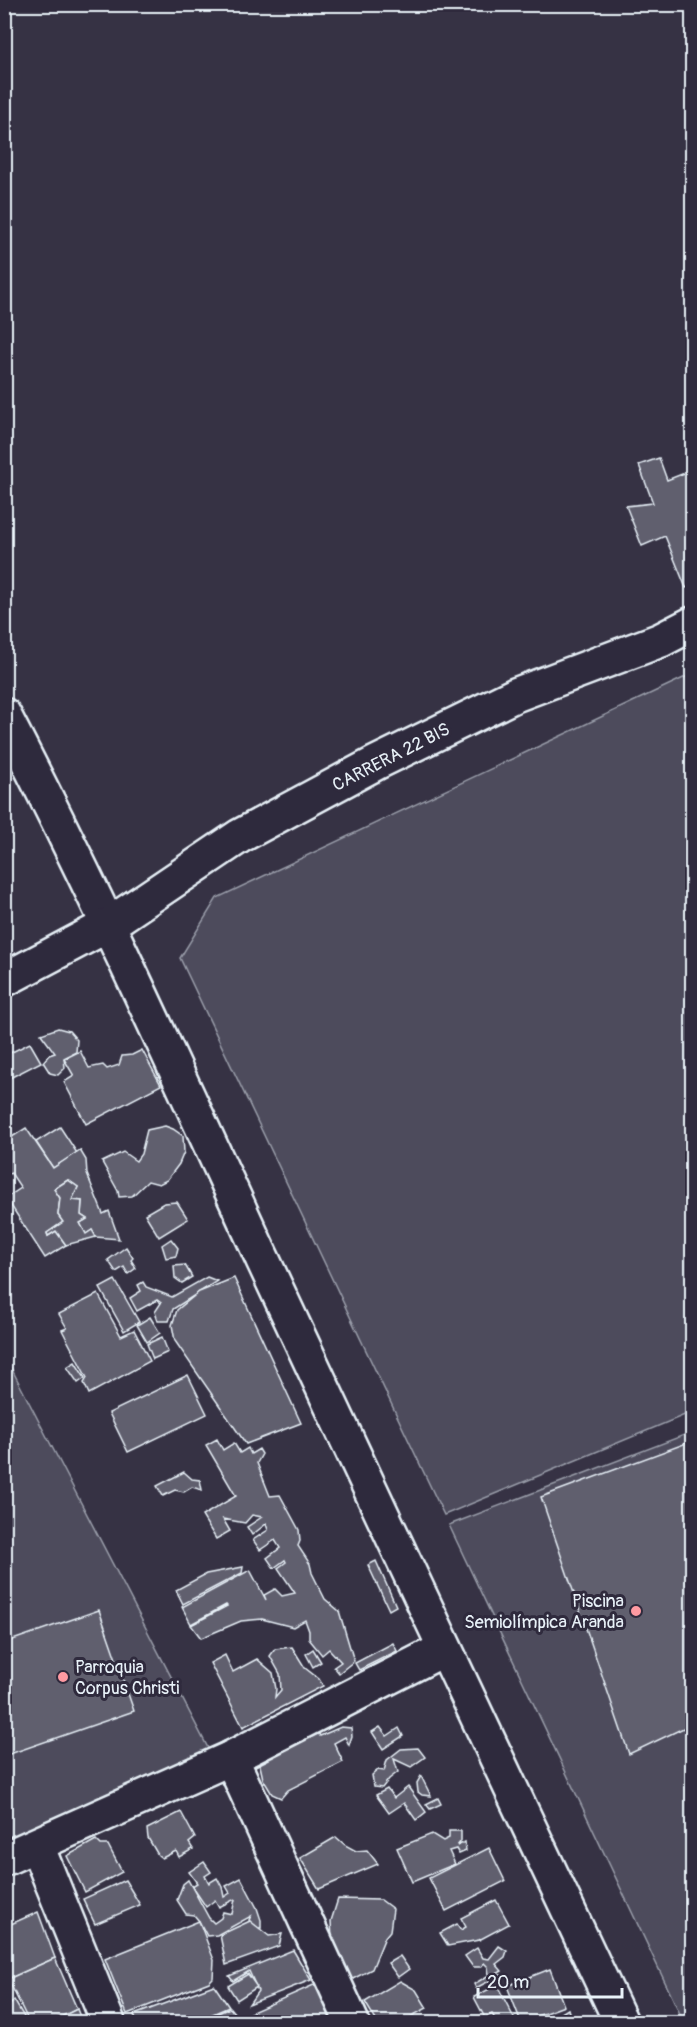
<svg xmlns="http://www.w3.org/2000/svg" width="697" height="2027" viewBox="0 0 697 2027" font-family="Pangolin,sans-serif">
  <style>
    .green { fill: #4d4b5c; stroke: #9a9eaa; stroke-width: 1.5 }
    .building { fill: #605e6e; stroke: #e8f1f8; stroke-width: 1.5 }
    .lines { fill: none; stroke-linecap: round; stroke-linejoin: round }
    .minor-casing { stroke: #e8f1f8; stroke-width: 38 }
    .tertiary-casing { stroke: #e8f1f8; stroke-width: 38 }
    .minor { stroke: #2f2a3d; stroke-width: 33 }
    .tertiary { stroke: #2f2a3d; stroke-width: 33 }
    .poi-dot { fill: #ff9aa2; stroke: #2f2a3d; stroke-width: 2 }
    .labels { text-anchor: middle; stroke-width: 6; stroke-linejoin: round; paint-order: stroke }
    .street-label { font-size: 18px; fill: #e8f1f8; stroke: #2f2a3d }
    .poi-label { font-size: 18px; fill: #e8f1f8; stroke: #2f2a3d; text-anchor: end }
  </style>
  <rect width="100%" height="100%" fill="#363244"/>
  <filter id="ink" filterUnits="userSpaceOnUse"><feTurbulence type="fractalNoise" baseFrequency=".0167" numOctaves="2"/><feDisplacementMap in="SourceGraphic" scale="12" xChannelSelector="R" yChannelSelector="G"/><feConvolveMatrix kernelMatrix="1 2 1 2 8 2 1 2 1" color-interpolation-filters="sRGB"/></filter>
  <g filter="url(#ink)">
    <g class="green">
      <path d="M692,674V1412L444,1515L180,958L217,898Z"/>
      <path d="M5,1356L210,1752L4,1840Z"/>
      <path d="M692,1432V2004L682,2018L449,1525Z"/>
    </g>
    <g class="building">
      <path d="M659,458L667,480L692,470V585L686,588L665,536L642,546L626,506L653,503L639,465Z"/>
      <path d="M58,1028L69,1031L77,1040L76,1052L64,1058L65,1068L58,1075L50,1073L43,1062L49,1055L55,1053L41,1034Z"/>
      <path d="M30,1043L41,1062L4,1081V1056Z"/>
      <path d="M142,1050L161,1085L86,1124L64,1082L74,1076L64,1059L80,1051L89,1068L103,1065L107,1069L119,1065L122,1056L132,1055Z"/>
      <path d="M165,1126L173,1129L183,1136L184,1152L179,1164L167,1180L159,1184L148,1181L132,1196L119,1197L118,1191L102,1162L123,1152L136,1161L141,1154L147,1130Z"/>
      <path d="M60,1127L77,1153L53,1168L36,1142Z"/>
      <path d="M26,1128L53,1168L80,1150L86,1160L87,1174L103,1214L109,1211L119,1239L96,1237L92,1230L86,1234L80,1223L87,1219L81,1215L82,1201L72,1200L78,1187L68,1180L54,1189L60,1198L58,1215L63,1222L47,1233L48,1236L56,1231L66,1245L45,1258L6,1198L21,1188L11,1173L4,1177V1142Z"/>
      <path d="M68,1180L78,1187L72,1200L82,1201L81,1215L87,1219L80,1223L86,1234L92,1230L96,1237L66,1245L56,1231L48,1236L47,1233L63,1222L58,1215L60,1198L54,1189Z"/>
      <path d="M177,1202L188,1219L159,1237L145,1214L164,1203Z"/>
      <path d="M171,1239L178,1248L176,1256L166,1258L162,1245Z"/>
      <path d="M126,1247L133,1258L131,1260L136,1268L128,1274L124,1267L116,1272L108,1260Z"/>
      <path d="M185,1265L192,1277L182,1283L175,1278L174,1266Z"/>
      <path d="M207,1277L217,1281L173,1309L169,1321H158L155,1312L161,1303L157,1300L137,1311L130,1298L141,1291L138,1285L143,1282L146,1287L172,1297Z"/>
      <path d="M234,1278L301,1423L246,1444L175,1341L172,1325L177,1310L199,1292Z"/>
      <path d="M115,1280L139,1322L124,1331L100,1288Z"/>
      <path d="M98,1294L121,1336L134,1330L150,1361L89,1394L84,1383L87,1378L62,1330L67,1328L59,1314Z"/>
      <path d="M150,1317L160,1333L147,1342L137,1325Z"/>
      <path d="M162,1337L168,1352L153,1359L147,1344Z"/>
      <path d="M75,1362L85,1378L78,1383L67,1367Z"/>
      <path d="M188,1375L207,1414L128,1452L109,1413Z"/>
      <path d="M217,1439L223,1450L234,1443L240,1453L248,1448L251,1454L259,1449L262,1454L257,1463L270,1496L280,1495L299,1530L300,1541L298,1546L310,1564L312,1573L325,1599L339,1611L354,1661L339,1673L334,1667L341,1662L329,1649L322,1655L309,1639V1631L305,1620L293,1627L262,1619L241,1621L201,1638L191,1625L227,1606L226,1605L191,1624L182,1607L250,1570L266,1600L264,1595L275,1589L282,1596L295,1593L278,1568L286,1562L285,1560L274,1568L267,1558L280,1548L275,1540L260,1550L253,1540L268,1530L266,1524L252,1535L247,1527L262,1517L252,1515L245,1523L223,1519L230,1531L216,1539L202,1516L236,1496L206,1445Z"/>
      <path d="M692,1441V1724L629,1754L541,1497Z"/>
      <path d="M184,1472L192,1479L200,1480L202,1490L192,1487L184,1492L175,1490L163,1496L157,1486Z"/>
      <path d="M376,1561L396,1606L389,1610L368,1565Z"/>
      <path d="M243,1567L242,1573L183,1604L176,1590L206,1574Z"/>
      <path d="M99,1610L134,1711L4,1756V1643Z"/>
      <path d="M393,1643L397,1651L359,1670L355,1663Z"/>
      <path d="M292,1647L305,1668L319,1679L323,1686L243,1727L210,1663L225,1655L233,1672L257,1659L273,1673L276,1689L275,1697L281,1690L280,1674L270,1656L275,1649Z"/>
      <path d="M313,1649L321,1662L313,1667L306,1654Z"/>
      <path d="M341,1727L351,1728L352,1736L349,1745L345,1737L334,1743L343,1762L288,1790L281,1798L272,1794L263,1779L259,1761L315,1728L320,1736Z"/>
      <path d="M380,1727L387,1736L399,1728L403,1736L383,1749L372,1732Z"/>
      <path d="M418,1748L425,1757L411,1767L394,1759L398,1772L389,1779L382,1788L374,1787L372,1775L378,1770L384,1771L387,1760L401,1749Z"/>
      <path d="M421,1776L431,1796L422,1795L418,1792L417,1783Z"/>
      <path d="M408,1787L426,1812L416,1820L404,1803L389,1813L376,1795L387,1789L394,1798Z"/>
      <path d="M438,1798L441,1804L430,1809L426,1804Z"/>
      <path d="M181,1812L195,1838L189,1843L193,1849L179,1857L176,1851L162,1858L158,1855L148,1838L147,1829Z"/>
      <path d="M449,1831H461V1841L457,1846L465,1842L466,1851L459,1854L456,1849L449,1851L455,1864L412,1882L397,1848L432,1834L443,1841L449,1838Z"/>
      <path d="M336,1837L345,1845L356,1851L367,1850L378,1864L319,1889L300,1858Z"/>
      <path d="M96,1840L101,1845H108L122,1872L85,1892L67,1856Z"/>
      <path d="M489,1848L505,1881L446,1911L429,1878Z"/>
      <path d="M204,1862L211,1872L205,1876L209,1883L217,1878L222,1887L224,1897L230,1893L226,1886L241,1878L257,1908L261,1920V1928H253L249,1920L251,1916L217,1935L207,1936L199,1921L194,1915L186,1914L177,1900L183,1884L188,1880L209,1918L214,1923L221,1918L223,1912L232,1914L235,1899L219,1907L215,1900L206,1907L192,1886L197,1883L189,1872Z"/>
      <path d="M125,1880L140,1905L95,1924L83,1899Z"/>
      <path d="M338,1899L381,1900L393,1909L390,1931L385,1937L372,1969L349,1981L332,1939L331,1921Z"/>
      <path d="M496,1900L509,1924L479,1940L448,1946L440,1933L457,1924L461,1930L466,1927L461,1918Z"/>
      <path d="M38,1912L55,1958L8,1979L4,1974V1927Z"/>
      <path d="M199,1921L214,1960L213,1978L209,1982L127,2014L105,1959Z"/>
      <path d="M250,1921L269,1936L282,1934L279,1946L226,1965L220,1935Z"/>
      <path d="M499,1946L507,1951L505,1957L496,1964L502,1971L495,1975H501L503,1978L494,1983L491,1980L476,1988L474,1984L489,1975L488,1967L484,1963L481,1967H473L465,1956L477,1948L483,1958L489,1959Z"/>
      <path d="M293,1950L311,1980L249,2004L258,1991L249,1971L233,1981L229,1976Z"/>
      <path d="M400,1956L409,1969L398,1977L388,1963Z"/>
      <path d="M55,1958L77,2009L51,2022H29L8,1979Z"/>
      <path d="M550,1969L564,2006L521,2022L507,1986Z"/>
      <path d="M248,1974L257,1987L237,2000L228,1986Z"/>
      <path d="M400,1981L416,1990L427,2008L404,2020L405,2022H377L365,2002Z"/>
      <path d="M316,1984L331,2020L323,2022H256L250,2013Z"/>
      <path d="M214,1985L229,2007L194,2022H137L134,2015Z"/>
      <path d="M497,1985L516,2022H497L492,2014L485,2018L474,1997Z"/>
      <path d="M14,2000L27,2022H8L11,2019L4,2022V2005L7,2009Z"/>
      <path d="M230,2008L239,2019L238,2022H197Z"/>
      <path d="M77,2009L82,2022H51Z"/>
      <path d="M568,2009L570,2016L568,2022H547Z"/>
    </g>
    <g class="lines">
      <defs>
        <g id="minor">
          <path d="M4,715C97,894 179,1077 263,1260C382,1514 501,1769 621,2022"/>
          <path d="M108,925L240,836L376,763L515,695L661,640L692,624"/>
          <path d="M231,1758L352,2022"/>
          <path d="M37,1846L108,2022"/>
          <path d="M4,1859L231,1758L444,1649"/>
        </g>
        <path id="tertiary" d="M4,980L108,925"/>
      </defs>
      <use href="#minor" class="minor-casing"/>
      <use href="#tertiary" class="tertiary-casing"/>
      <use href="#minor" class="minor"/>
      <use href="#tertiary" class="tertiary"/>
    </g>
  </g>
  <g class="poi-dot">
    <circle cx="636" cy="1611" r="6"/>
    <circle cx="63" cy="1677" r="6"/>
  </g>
  <g class="labels">
    <g class="street-label">
      <text transform="translate(391 757) rotate(-27)" y="6">CARRERA 22 BIS</text>
    </g>
    <g class="poi-label">
      <text x="624" y="1607">Piscina<tspan x="624" dy="21">Semiolímpica Aranda</tspan></text>
      <text x="75" y="1673" text-anchor="start">Parroquia<tspan x="75" dy="21">Corpus Christi</tspan></text>
    </g>
  </g>
  <rect width="697" height="2027" fill="none" stroke="#2f2a3d" stroke-width="24"/>
  <rect x="12" y="12" width="673" height="2003" fill="none" stroke="#e8f1f8" stroke-width="2" filter="url(#ink)"/>
  <path d="M478 1988v9h144v-9" fill="none" stroke="#e8f1f8" stroke-width="3"/>
  <text x="487" y="1988" font-size="18" fill="#e8f1f8" stroke="#2f2a3d" stroke-width="4.5" paint-order="stroke">20 m</text>
</svg>
